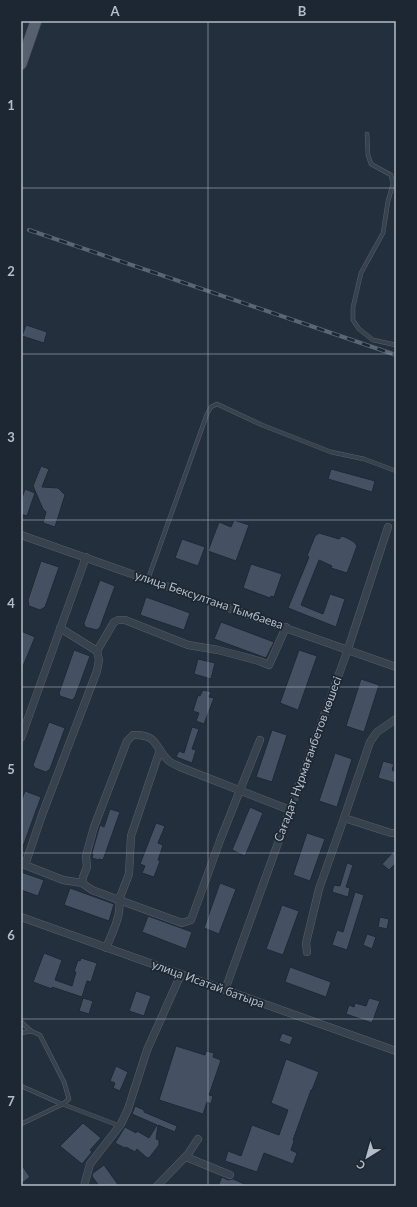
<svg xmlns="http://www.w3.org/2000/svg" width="417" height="1207" viewBox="0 0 417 1207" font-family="Lato,sans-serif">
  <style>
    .building { fill: #455162; stroke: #1f2835 }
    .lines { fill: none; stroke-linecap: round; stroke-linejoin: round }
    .service-casing { stroke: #565f6c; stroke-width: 4.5 }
    .minor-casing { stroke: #565f6c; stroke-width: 8 }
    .primary-casing { stroke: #414a57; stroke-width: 12 }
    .service { stroke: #38414e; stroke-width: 3.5 }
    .minor { stroke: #38414e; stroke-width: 7 }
    .primary { stroke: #56606e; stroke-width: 11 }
    .rail-casing { stroke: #5a6575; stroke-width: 4 }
    .rail { stroke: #1d2633; stroke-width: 2.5; stroke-dasharray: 8; stroke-linecap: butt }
    .grid { fill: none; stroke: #b4bcc9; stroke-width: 1; stroke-opacity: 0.55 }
    .labels { text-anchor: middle; stroke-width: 3.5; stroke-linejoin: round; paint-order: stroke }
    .street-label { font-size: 12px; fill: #b4bcc9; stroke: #1d2633 }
    .neatline { fill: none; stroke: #b4bcc9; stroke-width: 1.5 }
    .grid-label { font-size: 13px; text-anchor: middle; font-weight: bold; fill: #b4bcc9 }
  </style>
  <rect width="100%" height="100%" fill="#242f3e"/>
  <g class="building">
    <path d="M26,325L47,332L44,343L22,336Z"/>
    <path d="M41,466L49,469L42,487L58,488L65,495L55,527L43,523L46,512L43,509L33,486Z"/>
    <path d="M331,469L375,481L372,492L328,479Z"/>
    <path d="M25,489L35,493L27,516L21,514V501Z"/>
    <path d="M234,520L249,525L236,561L208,551L219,522L231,527Z"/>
    <path d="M319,533L339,539L342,536L347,538L354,542L357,546L347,573L331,568L332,566L319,560L301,605L323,614L330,594L345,599L336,627L288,608L309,557L307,556L315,536Z"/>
    <path d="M182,539L205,547L198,566L175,558Z"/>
    <path d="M41,561L59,567L45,607L40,610L29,606L28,600Z"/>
    <path d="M251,564L282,574L274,597L271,596L270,598L243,588Z"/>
    <path d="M100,580L115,586L100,627L97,630L85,627L84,623Z"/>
    <path d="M146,597L190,613L184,630L140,615Z"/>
    <path d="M221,622L274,642L266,658L214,639Z"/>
    <path d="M21,631L35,637L21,671Z"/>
    <path d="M74,650L90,656L75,697L72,700L60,696L59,693Z"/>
    <path d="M299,650L317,656L298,710L280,703Z"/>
    <path d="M198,659L215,663L211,679L194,674Z"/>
    <path d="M361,679L379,685L364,732L346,726Z"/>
    <path d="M203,690L211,692L209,697L214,698L204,724L196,721L199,713L193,711L198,695L200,696Z"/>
    <path d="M49,722L65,728L50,769L46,772L35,768L33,765Z"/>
    <path d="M192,727L199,729L192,749L196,750L192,763L176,757L179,751L184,753Z"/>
    <path d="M272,730L287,735L272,782L256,777Z"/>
    <path d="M335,753L352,759L337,807L319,801Z"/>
    <path d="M383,761L394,764L392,770L396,772L395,783L378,778Z"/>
    <path d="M25,791L41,797L22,849L21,802Z"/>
    <path d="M250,807L263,813L245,856L232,850Z"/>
    <path d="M110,809L120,812L103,860L99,859V860L92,858L93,854L92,853L100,825L104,827Z"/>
    <path d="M156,823L165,826L158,843L163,845L158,860L160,861L154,877L142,873L145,866L140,864Z"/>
    <path d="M307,833L325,839L310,881L293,875Z"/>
    <path d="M396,849V863L389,870L382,864Z"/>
    <path d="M347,863L353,865L346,887L350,888L348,897L332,892L334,885L340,886Z"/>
    <path d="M21,872L44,880L38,896L21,890Z"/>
    <path d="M220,883L236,889L219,934L204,928Z"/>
    <path d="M70,888L114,904L109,921L64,905Z"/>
    <path d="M355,892L364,895L347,950L332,945L337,930L343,932Z"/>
    <path d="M282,905L299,911L283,955L266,949Z"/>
    <path d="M148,916L192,932L186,949L142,932Z"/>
    <path d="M380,917L389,919L387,929L378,927Z"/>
    <path d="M367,934L376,937L372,949L363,945Z"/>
    <path d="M44,953L62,960L55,980L72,986L76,972H74L78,960L80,961L81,958L97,963L91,982L87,981L82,997L52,987V989L33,982Z"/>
    <path d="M290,967L331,982L326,997L285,982Z"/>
    <path d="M136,991L151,996L144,1016L129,1011Z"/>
    <path d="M83,998L93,1001L89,1014L79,1011Z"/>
    <path d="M369,998L380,1001L372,1023L346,1014L349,1005L354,1007L355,1003L366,1006Z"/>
    <path d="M282,1033L293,1037L290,1045L279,1041Z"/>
    <path d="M176,1046L205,1055L206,1051L214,1053L213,1057L221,1060L209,1095L213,1096L211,1104L207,1102L203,1114L159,1100Z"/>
    <path d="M286,1059L319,1072L312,1090H311L293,1140L294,1141L291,1150L297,1153L293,1164L264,1153L257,1172L225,1161L228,1151L241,1156L252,1125L279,1135L288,1110L271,1103Z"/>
    <path d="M116,1066L128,1072L120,1091L113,1088L115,1083L110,1081Z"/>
    <path d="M135,1106L144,1110V1112L177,1126L175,1132L158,1125L156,1139L159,1140V1145L149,1158L146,1157L137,1149L135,1152L126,1147L125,1148L115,1143L125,1127L136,1133L137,1131L149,1138L157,1125L132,1114Z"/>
    <path d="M83,1123L101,1138L90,1150L92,1152L82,1164L60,1146Z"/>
    <path d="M21,1164L30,1177L21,1184Z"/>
    <path d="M104,1165L119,1186H99L92,1176L93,1173Z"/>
    <path d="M222,1177L228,1180L233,1179L249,1186H218Z"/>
  </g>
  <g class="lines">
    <defs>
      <g id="service">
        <path d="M367,134L368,155L371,164L391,175L393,184L388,201L383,233L361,273L353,307V320L359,329L373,340L396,345"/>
        <path d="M148,579L207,414L211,407L217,404L262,425L331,452L364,459L396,471"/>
        <path d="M21,1022L31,1031"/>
        <path d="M21,1033L31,1031L40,1035L64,1082L69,1099L63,1104L21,1124"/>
        <path d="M21,1086L57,1102L120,1126"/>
      </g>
      <g id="minor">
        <path d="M21,535L396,667"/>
        <path d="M60,628L97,651L114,622L118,620H125L188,645L218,650L259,661L269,665L286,627"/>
        <path d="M396,719L377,732L370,742L344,818L391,833H396"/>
        <path d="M21,738L86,557"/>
        <path d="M160,750L131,836L129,874L119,900L182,923L191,920L221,838L260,740"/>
        <path d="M82,883L63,880L25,865L42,815L97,671L99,660L97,651"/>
        <path d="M21,917L396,1051"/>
        <path d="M106,948C112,933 122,915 119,900L92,890L82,883L83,877L87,867L86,856L94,827L127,741L133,735C159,734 154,748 169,761C172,764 177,765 180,767L290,810"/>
        <path d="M307,952L306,943L319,889L344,818"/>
        <path d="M225,990L348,649L388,527"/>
        <path d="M186,1157L230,1175"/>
        <path d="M84,1186L90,1164L121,1124L128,1109L147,1050L181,974"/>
        <path d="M157,1186L188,1154L198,1139"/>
      </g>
      <path id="primary" d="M21,64L36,21"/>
    </defs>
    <use href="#service" class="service-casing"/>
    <use href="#minor" class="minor-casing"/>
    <use href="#primary" class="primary-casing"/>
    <use href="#service" class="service"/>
    <use href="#minor" class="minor"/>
    <use href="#primary" class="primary"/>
    <defs>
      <path id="rail" d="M29,230L396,355"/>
    </defs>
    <use href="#rail" class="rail-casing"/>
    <use href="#rail" class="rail"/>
  </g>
  <path class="grid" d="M208,21V1186M21,188H396M21,354H396M21,520H396M21,687H396M21,853H396M21,1019H396"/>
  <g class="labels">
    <g class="street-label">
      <text transform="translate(209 600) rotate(19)" y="4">улица Бексултана Тымбаева</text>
      <text transform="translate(308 759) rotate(-70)" y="4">Сағадат Нұрмағанбетов көшесі</text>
      <text transform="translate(208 984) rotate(20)" y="4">улица Исатай батыра</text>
    </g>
  </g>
  <rect width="417" height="1207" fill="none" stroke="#1d2633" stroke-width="44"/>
  <g transform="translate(367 1157) rotate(217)" stroke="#1d2633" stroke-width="3" paint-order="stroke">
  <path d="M0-3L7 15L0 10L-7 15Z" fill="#b4bcc9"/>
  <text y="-6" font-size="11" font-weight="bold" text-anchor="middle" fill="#b4bcc9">С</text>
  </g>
  <rect x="22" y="22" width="373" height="1163" class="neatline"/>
  <g class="grid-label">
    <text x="115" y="16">A</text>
    <text x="302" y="16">B</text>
    <text x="11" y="110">1</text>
    <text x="11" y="276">2</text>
    <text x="11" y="442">3</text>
    <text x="11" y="608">4</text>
    <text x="11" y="774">5</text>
    <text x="11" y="940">6</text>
    <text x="11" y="1106">7</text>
  </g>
</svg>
